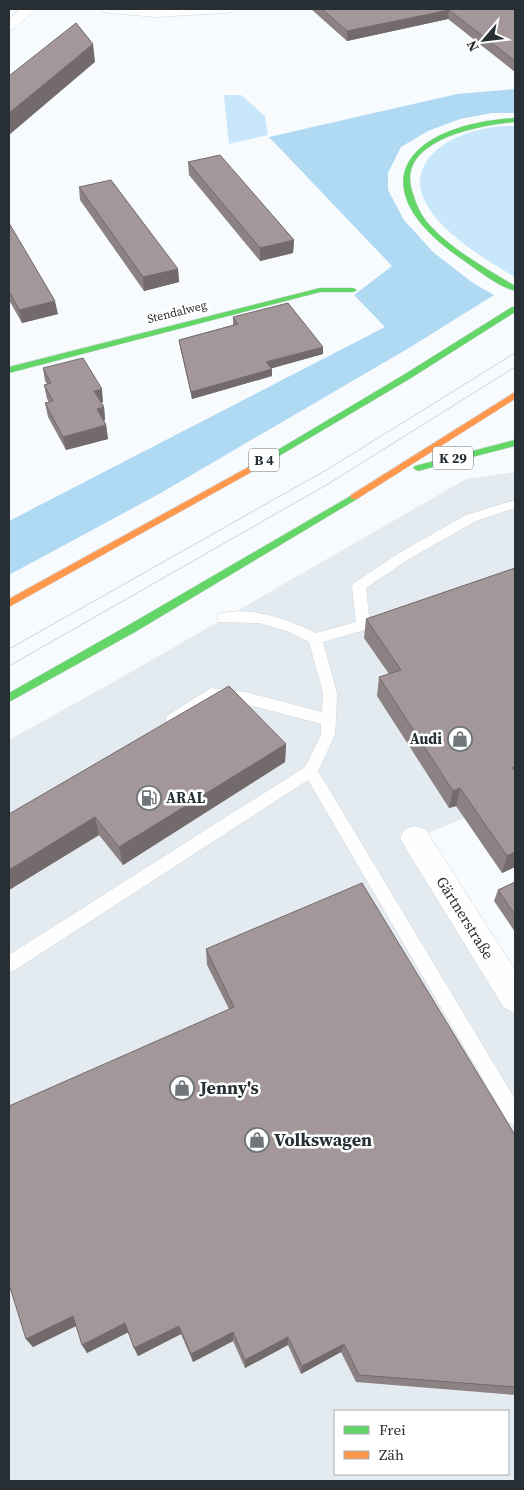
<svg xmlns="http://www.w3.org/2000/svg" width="524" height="1490" viewBox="0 0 524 1490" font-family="'Source Serif 4',serif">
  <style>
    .built { fill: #e4ebf0; fill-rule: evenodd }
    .green { fill: #c9e7fb }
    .forest { fill: #b0daf4 }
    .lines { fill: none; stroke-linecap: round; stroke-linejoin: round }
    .lane-casing { stroke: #d1d6da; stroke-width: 1 }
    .street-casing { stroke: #d1d6da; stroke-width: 1 }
    .fast-casing { stroke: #d1d6da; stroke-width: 1 }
    .slow-casing { stroke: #d1d6da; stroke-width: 1 }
    .lane { fill: #fefeff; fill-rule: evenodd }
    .street { fill: #fefeff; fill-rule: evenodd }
    .fast { fill: #63d668; fill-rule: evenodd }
    .slow { fill: #ff974d; fill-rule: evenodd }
    .tram { stroke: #d2d3d3; stroke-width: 1 }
    .wall { fill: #8c8284 }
    .shaded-wall { fill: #726a6b }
    .building { fill: #a39799; stroke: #726a6b }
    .labels { text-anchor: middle; stroke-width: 5; stroke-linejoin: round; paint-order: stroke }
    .far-street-label { font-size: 12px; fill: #272f34; stroke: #fff }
    .shield { fill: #fff; stroke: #686d71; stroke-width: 1 }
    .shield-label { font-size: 14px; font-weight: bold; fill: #272f34 }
    .poi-label { font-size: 15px; font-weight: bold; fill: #272f34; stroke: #fff; text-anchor: end }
    .street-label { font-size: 15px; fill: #272f34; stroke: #fff }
    .near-poi-label { font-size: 18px; font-weight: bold; fill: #272f34; stroke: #fff; text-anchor: start }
  </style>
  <rect width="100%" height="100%" fill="#f8fbfd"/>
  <path class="built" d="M515,472V796L415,839L515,998V1481H9V740L124,676L466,479ZM335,1411H508V1474H335Z"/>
  <g class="green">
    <path d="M224,95H241L265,116L268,135L229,144Z"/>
    <path d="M515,126V277C477,255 379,197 439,148C459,132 491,125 515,126Z"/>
  </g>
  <path class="forest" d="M515,89V113H492L460,119L428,131L401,147L388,173V190L404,220L433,252L473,283L494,295L409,348L159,494L9,575V521L385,327L354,295L392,266L269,137L457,94Z"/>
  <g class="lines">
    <defs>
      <path id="lane" d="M515,500V508L476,521L409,559L366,588L370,625L368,629L323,642L337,693L336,720L335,735L318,771L515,1099V1125L508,1122L308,780L15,970L9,972V955L305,767L321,735V724L245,704L213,700L178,723L173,725L168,723L166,719L168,715L211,688L245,692L322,712L323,693L309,642L287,631L259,623L219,622L217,618L219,614C250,605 289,620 316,633L356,622L352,586L354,583L399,553L466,515Z"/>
      <g id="street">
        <path d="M20,9H36L14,29L9,30V19Z"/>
        <path d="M102,9H233L231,12L226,13L156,17L109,13L104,12Z"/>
        <path d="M415,826L425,829L515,970V1013L504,1008L405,847L400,838L405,829Z"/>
      </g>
      <g id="fast">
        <path d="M515,118V122C480,125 393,140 413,194C416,204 420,213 426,221C450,249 484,267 515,286V291C497,286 479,271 463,260C356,187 405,125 515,118Z"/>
        <path d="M320,288H353L357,290L353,292H320L9,373V367Z"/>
        <path d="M512,307H515V312L411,378L257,469H251L249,467L405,374Z"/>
        <path d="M515,440V446L418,471L413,468L415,466Z"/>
        <path d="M354,494L357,495V499L135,632L9,702V693L127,626Z"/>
      </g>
      <g id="slow">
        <path d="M515,392V399L357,499H351V495Z"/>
        <path d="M254,464L259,467L257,469L9,607V599Z"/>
      </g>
    </defs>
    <use href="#lane" class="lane-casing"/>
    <use href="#street" class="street-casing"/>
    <use href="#fast" class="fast-casing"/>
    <use href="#slow" class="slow-casing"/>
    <use href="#lane" class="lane"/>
    <use href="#street" class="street"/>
    <use href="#fast" class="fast"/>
    <use href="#slow" class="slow"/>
    <g class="tram">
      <path d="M9,649L328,469L515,353"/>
      <path d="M9,666L328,484L515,367"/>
    </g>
  </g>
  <g class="wall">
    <path d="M311,9H515V72L448,19L347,41Z"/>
    <path d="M188,162L294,240L293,253L260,261L189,175Z"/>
    <path d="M79,187L178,269L179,282L144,291L80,200Z"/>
    <path d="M9,223L58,314L22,323L9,300Z"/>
    <path d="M233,317L323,354L271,368L272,376L192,399L180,347L179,340L233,325Z"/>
    <path d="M43,368L103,402L101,403L104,407L105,420L104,421L106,425L108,439L66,450L48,417L45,403L49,402L47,399L44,385L47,384L45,381Z"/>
    <path d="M515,568V867L502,873L456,806L449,808L377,696L379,677L389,674L364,638L366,619Z"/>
    <path d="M286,744L285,762L123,865L99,835L9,890V814Z"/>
    <path d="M515,882V932L494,901L498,890Z"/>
    <path d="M206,949L515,1135V1395L356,1382L341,1352L301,1374L288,1345L245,1368L233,1341L193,1362L181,1334L138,1356L128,1332L87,1353L76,1326L33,1347L26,1339L229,1009L207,965Z"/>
  </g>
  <g class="shaded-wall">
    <path d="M449,10L448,19L347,41V31Z"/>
    <path d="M93,44L95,62L9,135V113Z"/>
    <path d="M294,240L293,253L260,261V248Z"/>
    <path d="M178,269L179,282L144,291L143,277Z"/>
    <path d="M55,301L58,314L22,323L19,310Z"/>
    <path d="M323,347V354L266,370V362Z"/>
    <path d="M272,369V376L192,399L191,392Z"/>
    <path d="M102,389L103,402L96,404L94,391Z"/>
    <path d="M104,407L105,420L99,422L97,409Z"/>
    <path d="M106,425L108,439L66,450L63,437Z"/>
    <path d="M286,744L285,762L123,865L119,847Z"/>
    <path d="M460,788L456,806L449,808L453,791Z"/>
    <path d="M95,817L99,835L9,890V870Z"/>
    <path d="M515,852V867L502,873L507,856Z"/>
    <path d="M73,1316L78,1325L33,1347L26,1339Z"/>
    <path d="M125,1323L129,1332L87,1353L82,1345Z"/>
    <path d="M179,1326L181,1334L138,1356L134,1348Z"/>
    <path d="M233,1332V1341L193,1362L191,1354Z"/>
    <path d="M288,1337V1345L245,1368V1360Z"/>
    <path d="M344,1344L341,1352L301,1374L302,1366Z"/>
  </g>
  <g class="building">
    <path d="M322,9H515V61L449,10L347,31Z"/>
    <path d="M76,23L93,44L9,113V76Z"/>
    <path d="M220,155L294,240L260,248L188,162Z"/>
    <path d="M111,180L178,269L143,277L79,187Z"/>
    <path d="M9,223L55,301L19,310L9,291Z"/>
    <path d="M288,303L323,347L266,362L272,369L191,392L179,340L238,324L233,317Z"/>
    <path d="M83,358L102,389L94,391L104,407L97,409L106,425L63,437L45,403L53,401L44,385L51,383L43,368Z"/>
    <path d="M515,568V767L512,768L515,771V852L507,856L460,788L453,791L379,677L401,670L366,619Z"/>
    <path d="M229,686L286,744L119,847L95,817L9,870V814Z"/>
    <path d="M515,882V915L498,890Z"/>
    <path d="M362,883L515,1135V1387L359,1375L344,1344L302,1366L288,1337L245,1360L233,1332L191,1354L179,1326L134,1348L125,1323L82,1345L73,1316L26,1339L9,1284V1106L234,1007L206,949Z"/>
  </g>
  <defs>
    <symbol id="shop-ring" viewBox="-11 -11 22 22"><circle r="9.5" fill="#fff" stroke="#70767a" stroke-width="1.5"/><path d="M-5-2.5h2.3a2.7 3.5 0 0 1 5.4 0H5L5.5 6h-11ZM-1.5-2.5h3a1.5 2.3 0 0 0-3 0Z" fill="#70767a"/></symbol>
    <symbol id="fuel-ring" viewBox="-11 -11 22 22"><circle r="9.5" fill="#fff" stroke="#70767a" stroke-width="1.5"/><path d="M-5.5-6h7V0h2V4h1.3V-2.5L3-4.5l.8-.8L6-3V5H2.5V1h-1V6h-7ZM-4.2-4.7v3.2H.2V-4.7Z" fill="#70767a"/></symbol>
  </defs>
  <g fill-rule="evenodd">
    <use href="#shop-ring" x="446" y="725" width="28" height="28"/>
    <use href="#fuel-ring" x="135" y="784" width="28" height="28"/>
    <use href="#shop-ring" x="168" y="1074" width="28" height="28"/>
    <use href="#shop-ring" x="243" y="1126" width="28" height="28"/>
  </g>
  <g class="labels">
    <g class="far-street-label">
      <text transform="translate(177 312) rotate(-14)" y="4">Stendalweg</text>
    </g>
    <g class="shield">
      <rect x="433" y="446.5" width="40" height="23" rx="4"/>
      <rect x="249" y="448.5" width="30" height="23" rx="4"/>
    </g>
    <g class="shield-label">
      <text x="453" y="463">K 29</text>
      <text x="264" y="465">B 4</text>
    </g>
    <g class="poi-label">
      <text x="442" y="744">Audi</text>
      <text x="166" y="803" text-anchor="start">ARAL</text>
    </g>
    <g class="street-label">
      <text transform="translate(465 918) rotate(58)" y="5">Gärtnerstraße</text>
    </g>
    <g class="near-poi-label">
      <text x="200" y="1094">Jenny's</text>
      <text x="274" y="1146">Volkswagen</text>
    </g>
  </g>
  <rect width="524" height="1490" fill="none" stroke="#272f34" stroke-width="20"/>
  <rect x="334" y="1410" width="175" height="65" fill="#ffffff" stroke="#a9acae"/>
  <rect x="344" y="1426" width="25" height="8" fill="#63d668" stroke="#a9acae"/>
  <text x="379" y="1435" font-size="15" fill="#272f34">Frei</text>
  <rect x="344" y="1451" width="25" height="8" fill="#ff974d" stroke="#a9acae"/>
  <text x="379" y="1460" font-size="15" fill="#272f34">Zäh</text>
  <g transform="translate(484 40) rotate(242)" stroke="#ffffff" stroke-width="4" paint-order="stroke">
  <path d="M0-4L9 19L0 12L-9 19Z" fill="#272f34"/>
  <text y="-8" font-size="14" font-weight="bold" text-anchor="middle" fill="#272f34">N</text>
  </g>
</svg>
